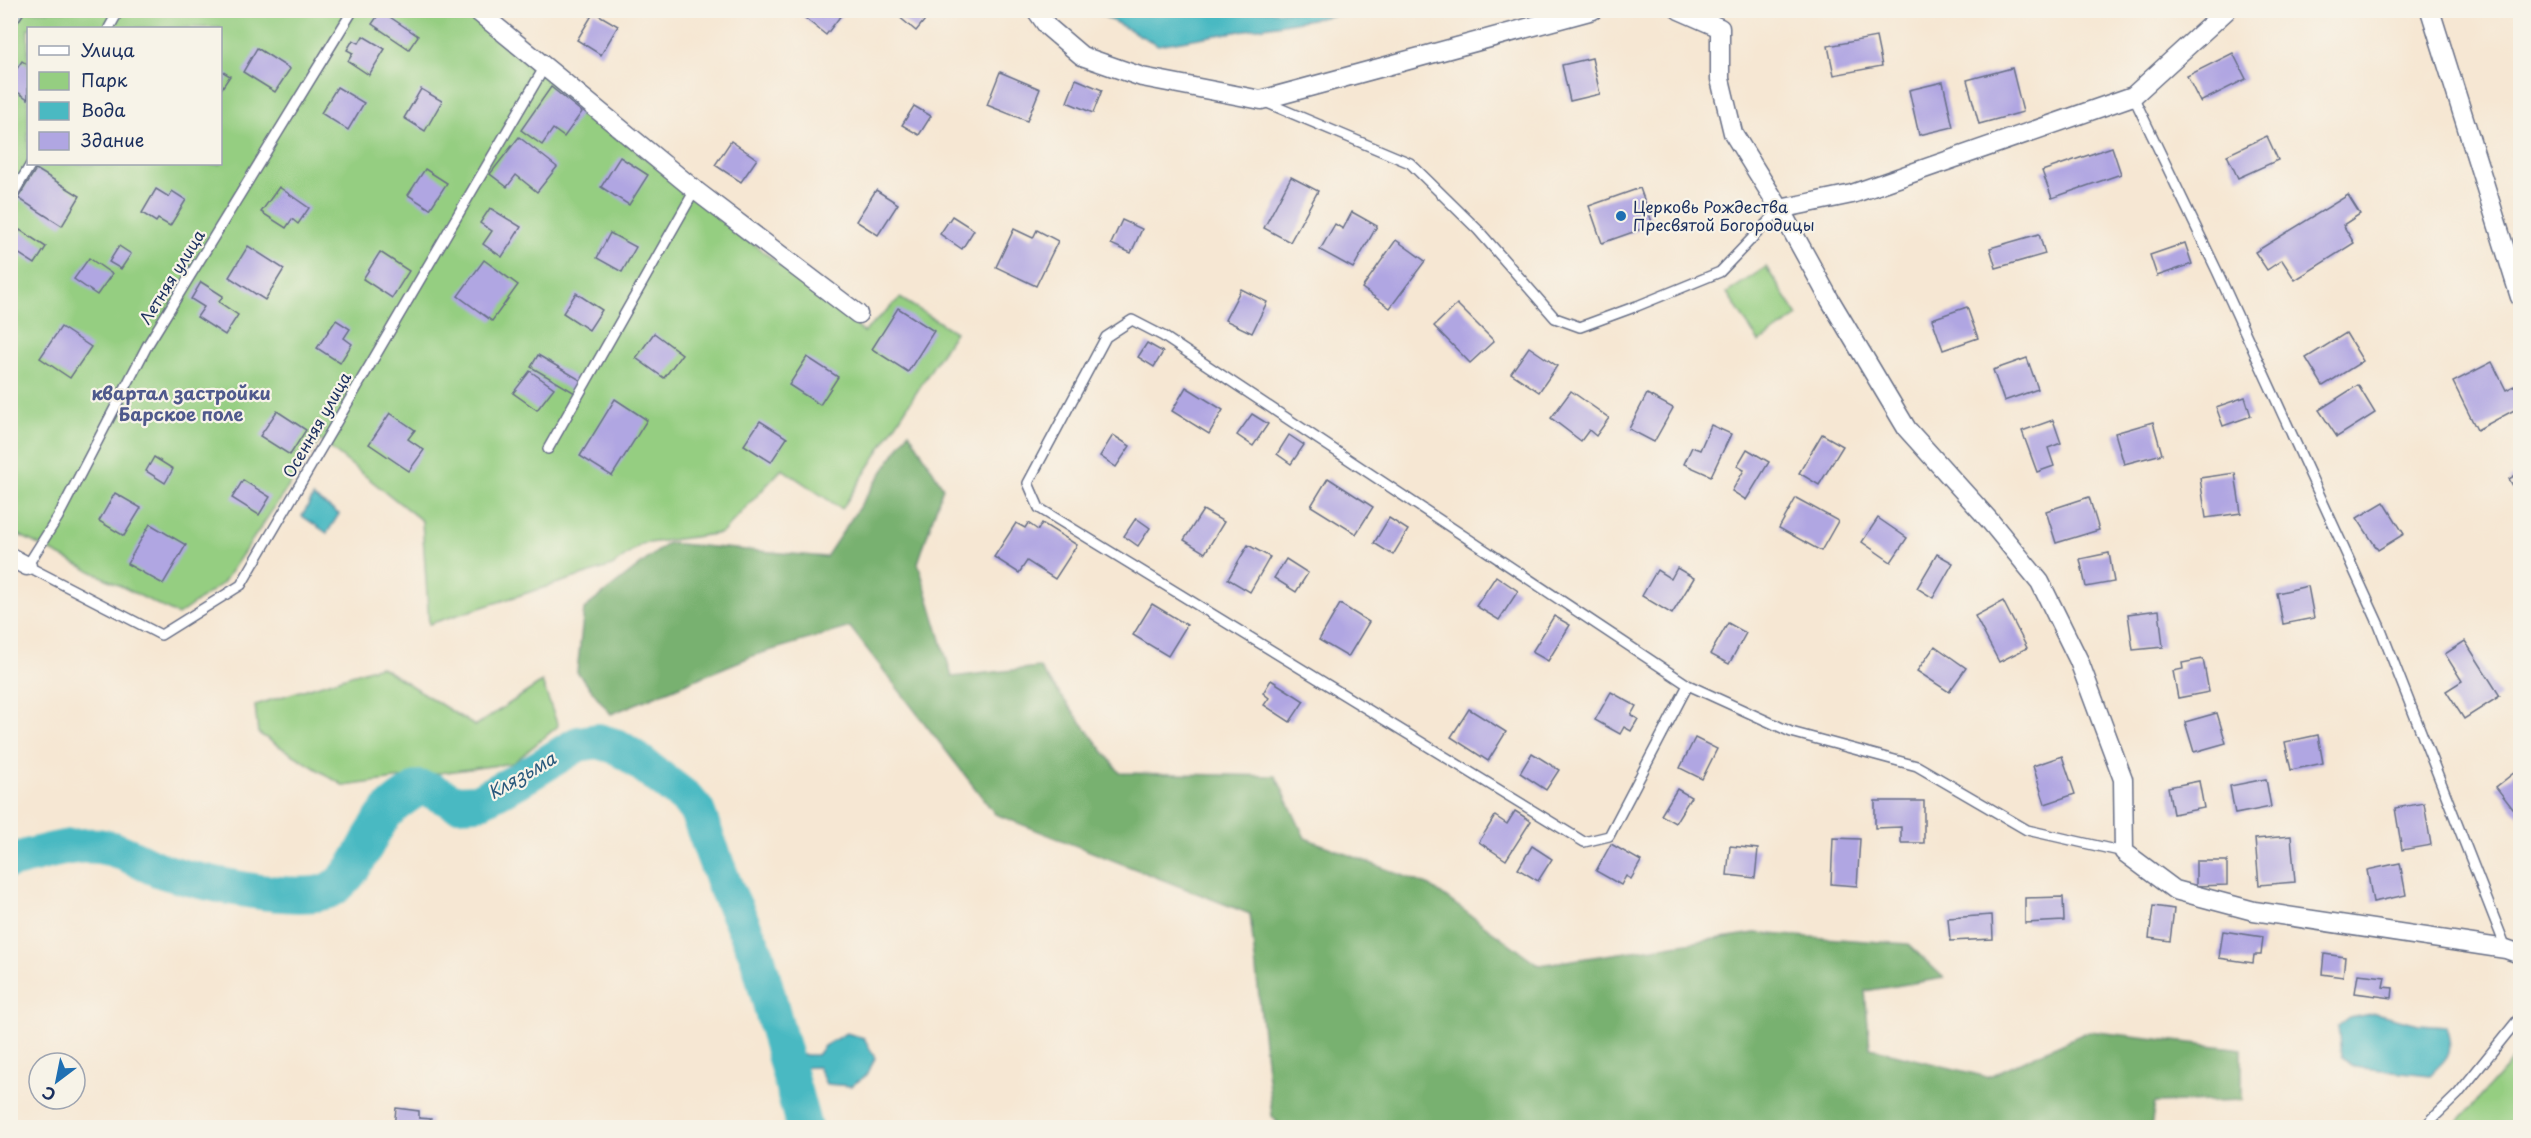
<svg xmlns="http://www.w3.org/2000/svg" width="2531" height="1138" viewBox="0 0 2531 1138" font-family="'Playpen Sans',sans-serif">
  <style>
    .green { fill: #95ce81; stroke: #587e70; stroke-width: 1.5; fill-rule: evenodd }
    .forest { fill: #78b16f; stroke: #4a7066; stroke-width: 1.5 }
    .water { fill: #4ab9c2; stroke: #327490; stroke-width: 1.5 }
    .lines { fill: none; stroke-linecap: round; stroke-linejoin: round }
    .river { stroke: #4ab9c2; stroke-width: 36 }
    .building { fill: #b0a6e2 }
    .service-casing { stroke: #686f87; stroke-width: 12 }
    .minor-casing { stroke: #686f87; stroke-width: 21 }
    .service { stroke: #fff; stroke-width: 9 }
    .minor { stroke: #fff; stroke-width: 18 }
    .poi-dot { fill: #1f6fb2; stroke: #f7f3e8; stroke-width: 2 }
    .labels { text-anchor: middle; stroke-width: 4.5; stroke-linejoin: round; paint-order: stroke }
    .poi-label { font-size: 16px; fill: #1b2f5e; stroke: #f7f3e8; text-anchor: start }
    .street-label { font-size: 16px; fill: #1b2f5e; stroke: #f7f3e8 }
    .neighbourhood-label { font-size: 18px; font-weight: bold; fill: #4f598c; stroke: #f7f3e8 }
    .water-label { font-size: 18px; font-style: italic; fill: #29587c; stroke: #f7f3e8 }
  </style>
  <rect width="100%" height="100%" fill="#f7f3e8"/>
  <filter id="ink" filterUnits="userSpaceOnUse"><feTurbulence type="fractalNoise" baseFrequency=".0167" numOctaves="2"/><feDisplacementMap in="SourceGraphic" scale="12" xChannelSelector="R" yChannelSelector="G"/><feConvolveMatrix kernelMatrix="1 2 1 2 8 2 1 2 1" color-interpolation-filters="sRGB"/></filter>
  <filter id="wash" filterUnits="userSpaceOnUse"><feTurbulence type="fractalNoise" baseFrequency=".008" numOctaves="4" result="noise"/><feDisplacementMap in="SourceGraphic" scale="24" xChannelSelector="R" yChannelSelector="G"/><feGaussianBlur stdDeviation="1.35" result="paint"/><feColorMatrix in="noise" values="0 0 0 0 0 0 0 0 0 0 0 0 0 0 0 0 0 1.4 0 .05"/><feComposite in="paint" operator="in"/></filter>
  <g filter="url(#wash)">
    <rect width="100%" height="100%" fill="#f6e7d3"/>
    <g class="green">
      <path d="M10,11H462L864,332L900,298L955,332L842,509L782,469L722,533L642,544L612,566L429,624L422,521L320,440L223,583L178,615L11,531ZM28,28H220V164H28Z"/>
      <path d="M1766,267L1798,316L1759,342L1727,293Z"/>
      <path d="M380,666L475,726L542,682L558,726L513,763L344,786L258,733L255,705Z"/>
      <path d="M2520,1052V1127H2453Z"/>
    </g>
    <path class="forest" d="M909,432L943,487L918,563L952,677L1039,667L1120,773L1276,776L1305,838L1430,886L1539,965L1755,933L1908,944L1944,978L1865,991L1870,1048L1987,1077L2089,1031L2242,1049V1100L2155,1103L2151,1128L1281,1127L1272,1116L1250,914L995,814L850,627L755,655L611,714L577,672L584,609L668,543L826,557Z"/>
    <g class="water">
      <path d="M1094,11H1359L1158,45Z"/>
      <path d="M313,497L339,514L327,533L302,516Z"/>
      <path d="M2375,1013L2419,1024L2446,1026C2454,1054 2450,1055 2430,1075L2354,1067L2341,1056L2338,1026L2349,1018Z"/>
      <path d="M846,1033L864,1038L875,1058L867,1075L851,1086L826,1084L818,1067L788,1068L784,1055H817L824,1046Z"/>
    </g>
    <g class="lines">
      <path class="river" d="M10,861C41,854 78,840 109,848C127,852 143,864 160,870C192,881 306,907 334,888C357,872 367,839 383,817C392,805 406,796 419,788L433,791L456,803L477,802L519,780L578,744L598,741L618,747L633,757L686,798L697,811L724,884L757,955L804,1128"/>
    </g>
    <g id="blocks">
      <g class="building">
        <path d="M10,10H26L10,34Z"/>
        <path d="M795,10H845L826,35Z"/>
        <path d="M891,10H933L916,31Z"/>
        <path d="M381,11L418,36L409,49L372,24Z"/>
        <path d="M594,12L618,26L601,55L577,40Z"/>
        <path d="M363,36L385,49L369,75L348,61L353,53L347,50L353,40L359,43Z"/>
        <path d="M1876,37L1882,66L1834,75L1828,46Z"/>
        <path d="M257,48L290,69L275,92L243,72Z"/>
        <path d="M2233,53L2246,79L2200,102L2187,76Z"/>
        <path d="M1592,58L1600,94L1570,101L1562,65Z"/>
        <path d="M22,61L28,65V99L10,87V79Z"/>
        <path d="M2012,68L2023,112L1979,124L1967,80Z"/>
        <path d="M220,70L230,76L220,91Z"/>
        <path d="M1000,72L1040,89L1027,121L987,105Z"/>
        <path d="M1076,79L1102,90L1093,113L1067,102Z"/>
        <path d="M1943,82L1953,127L1919,135L1909,90Z"/>
        <path d="M337,87L364,103L348,130L321,113Z"/>
        <path d="M551,87L582,112L564,137L553,129L542,145L521,130Z"/>
        <path d="M421,89L442,101L425,131L404,118Z"/>
        <path d="M914,106L931,116L919,135L902,125Z"/>
        <path d="M2267,136L2278,160L2238,178L2227,155Z"/>
        <path d="M519,137L557,167L537,192L516,175L507,187L490,174Z"/>
        <path d="M731,141L757,159L741,182L715,165Z"/>
        <path d="M2112,147L2121,174L2052,198L2042,171Z"/>
        <path d="M620,157L648,175L629,205L601,187Z"/>
        <path d="M36,169L80,196L62,226L18,198Z"/>
        <path d="M425,169L447,183L430,209L408,195Z"/>
        <path d="M1291,177L1318,191L1290,242L1264,228Z"/>
        <path d="M279,187L309,208L298,224L292,219L286,228L261,212Z"/>
        <path d="M1640,188L1653,225L1602,243L1589,206Z"/>
        <path d="M156,189L169,197L172,191L186,200L170,226L158,219L156,222L142,213Z"/>
        <path d="M876,190L898,204L878,235L856,221Z"/>
        <path d="M2348,195L2360,214L2343,225L2354,243L2295,280L2282,260L2267,270L2255,252Z"/>
        <path d="M490,208L521,227L502,257L483,244L492,231L480,223Z"/>
        <path d="M1352,212L1377,226L1353,268L1320,250L1335,224L1343,229Z"/>
        <path d="M952,216L974,230L962,249L940,234Z"/>
        <path d="M1122,220L1142,229L1131,253L1111,244Z"/>
        <path d="M1014,229L1033,238L1037,230L1058,241L1036,286L996,267Z"/>
        <path d="M20,230L46,247L35,264L10,248Z"/>
        <path d="M610,233L636,247L622,272L597,258Z"/>
        <path d="M2039,234L2045,254L1996,268L1990,248Z"/>
        <path d="M1396,240L1425,261L1390,308L1362,288Z"/>
        <path d="M2185,243L2192,264L2157,276L2150,255Z"/>
        <path d="M119,246L131,254L121,269L109,262Z"/>
        <path d="M248,246L284,269L265,300L229,277Z"/>
        <path d="M380,252L409,271L392,298L363,279Z"/>
        <path d="M89,258L112,274L97,295L74,279Z"/>
        <path d="M484,260L518,285L492,321L458,296Z"/>
        <path d="M201,282L223,296L219,302L238,315L225,335L197,317L204,307L191,299Z"/>
        <path d="M1241,289L1267,302L1252,333L1225,320Z"/>
        <path d="M576,293L602,310L589,330L563,313Z"/>
        <path d="M1457,304L1494,341L1470,363L1434,326Z"/>
        <path d="M1967,307L1978,338L1943,350L1932,319Z"/>
        <path d="M898,308L934,331L908,372L872,349Z"/>
        <path d="M336,320L350,329L344,338L352,344L340,363L317,348Z"/>
        <path d="M61,327L91,347L70,378L40,358Z"/>
        <path d="M654,333L682,354L664,378L636,358Z"/>
        <path d="M2346,333L2363,361L2323,386L2306,358Z"/>
        <path d="M1147,343L1163,352L1154,367L1138,357Z"/>
        <path d="M1529,347L1557,366L1539,392L1511,373Z"/>
        <path d="M538,355L582,381L575,393L531,367Z"/>
        <path d="M807,357L838,377L820,405L789,385Z"/>
        <path d="M2027,358L2038,389L2004,401L1993,370Z"/>
        <path d="M2492,362L2506,390L2520,383V407L2477,430L2453,382Z"/>
        <path d="M530,371L554,388L537,410L513,393Z"/>
        <path d="M2358,385L2375,413L2337,437L2319,410Z"/>
        <path d="M1186,387L1223,410L1209,434L1172,411Z"/>
        <path d="M1571,391L1609,418L1596,436L1589,430L1581,441L1551,418Z"/>
        <path d="M1647,394L1673,408L1654,442L1629,429Z"/>
        <path d="M2245,397L2251,416L2223,426L2216,407Z"/>
        <path d="M615,399L647,420L612,476L580,456Z"/>
        <path d="M277,411L306,430L290,455L260,436Z"/>
        <path d="M390,413L415,430L408,439L424,450L409,471L369,444Z"/>
        <path d="M1252,414L1268,424L1253,446L1237,435Z"/>
        <path d="M2053,420L2061,443L2048,448L2054,466L2037,472L2022,431Z"/>
        <path d="M760,421L787,438L771,462L744,445Z"/>
        <path d="M2153,422L2162,454L2124,464L2115,433Z"/>
        <path d="M1711,425L1731,434L1711,476L1684,464L1692,447L1700,450Z"/>
        <path d="M1822,434L1843,446L1819,485L1799,473Z"/>
        <path d="M1113,435L1130,446L1116,467L1100,456Z"/>
        <path d="M1289,435L1304,445L1291,464L1277,454Z"/>
        <path d="M1747,449L1769,462L1746,500L1732,491L1744,470L1737,466Z"/>
        <path d="M154,457L173,469L165,483L146,471Z"/>
        <path d="M2520,472V498L2509,479Z"/>
        <path d="M2235,473L2241,513L2206,518L2200,478Z"/>
        <path d="M1328,478L1373,507L1356,534L1311,506Z"/>
        <path d="M243,480L270,497L259,515L232,498Z"/>
        <path d="M115,493L141,508L124,536L99,521Z"/>
        <path d="M2089,497L2099,530L2056,543L2046,511Z"/>
        <path d="M1796,498L1838,521L1821,551L1779,528Z"/>
        <path d="M2384,502L2404,534L2378,550L2357,518Z"/>
        <path d="M1203,510L1224,522L1205,553L1184,540Z"/>
        <path d="M1136,518L1150,528L1138,546L1124,536Z"/>
        <path d="M1389,518L1408,530L1393,555L1374,543Z"/>
        <path d="M1878,518L1907,538L1891,562L1862,542Z"/>
        <path d="M1016,523L1025,528L1028,523L1038,530L1042,523L1077,545L1055,579L1027,561L1019,573L994,557Z"/>
        <path d="M150,524L186,545L163,584L127,564Z"/>
        <path d="M1248,545L1270,557L1250,592L1228,579Z"/>
        <path d="M2109,553L2114,582L2086,587L2080,559Z"/>
        <path d="M1937,554L1953,563L1933,598L1917,588Z"/>
        <path d="M1286,559L1308,573L1296,592L1274,578Z"/>
        <path d="M1677,568L1694,578L1672,614L1642,596L1657,570L1671,579Z"/>
        <path d="M1496,576L1518,591L1499,620L1476,606Z"/>
        <path d="M2308,586L2314,618L2283,624L2277,593Z"/>
        <path d="M2003,601L2027,648L1999,662L1975,616Z"/>
        <path d="M1152,604L1187,625L1168,656L1133,635Z"/>
        <path d="M1340,604L1369,622L1348,657L1319,640Z"/>
        <path d="M2159,610L2163,647L2133,650L2128,614Z"/>
        <path d="M1554,616L1570,625L1548,661L1532,652Z"/>
        <path d="M1728,623L1746,633L1729,664L1710,654Z"/>
        <path d="M2465,641L2500,696L2464,719L2446,691L2462,681L2445,654Z"/>
        <path d="M1935,646L1966,668L1949,692L1917,671Z"/>
        <path d="M2203,659L2209,692L2178,698L2173,671L2183,669L2182,663Z"/>
        <path d="M1271,680L1304,701L1290,722L1264,705L1269,698L1263,693Z"/>
        <path d="M1611,692L1636,706L1631,715L1638,719L1631,731L1624,727L1620,734L1595,720Z"/>
        <path d="M1469,709L1506,732L1488,761L1451,737Z"/>
        <path d="M2217,713L2226,743L2194,752L2185,722Z"/>
        <path d="M2318,735L2323,763L2291,770L2285,742Z"/>
        <path d="M1695,738L1717,749L1702,779L1680,768Z"/>
        <path d="M1532,753L1559,770L1546,790L1520,773Z"/>
        <path d="M2062,756L2075,794L2045,804L2033,766Z"/>
        <path d="M2520,768V818L2496,787Z"/>
        <path d="M2266,779L2271,807L2235,814L2230,786Z"/>
        <path d="M2199,781L2204,808L2173,814L2168,787Z"/>
        <path d="M1677,789L1691,797L1675,823L1661,815Z"/>
        <path d="M1875,801H1924V843H1901V827L1875,828Z"/>
        <path d="M2424,803L2431,845L2402,850L2395,808Z"/>
        <path d="M1515,811L1531,821L1506,860L1479,842L1495,816L1507,824Z"/>
        <path d="M2291,836L2295,882L2259,885L2255,839Z"/>
        <path d="M1833,838L1860,839L1857,886L1831,884Z"/>
        <path d="M1611,844L1641,861L1631,879L1626,876L1621,885L1596,871Z"/>
        <path d="M1532,846L1552,859L1538,881L1518,869Z"/>
        <path d="M1730,846L1758,849L1755,878L1727,875Z"/>
        <path d="M2196,861H2227V885L2196,886Z"/>
        <path d="M2400,863L2406,895L2373,902L2367,870Z"/>
        <path d="M2063,897L2064,921L2025,923V898Z"/>
        <path d="M2153,906L2174,909L2170,941L2149,938Z"/>
        <path d="M1992,915L1993,939L1950,941L1948,918Z"/>
        <path d="M2223,931L2263,937L2261,955H2254L2253,963L2219,958Z"/>
        <path d="M2324,954L2345,957L2343,977L2322,974Z"/>
        <path d="M2358,974L2385,977L2383,987L2393,988L2392,998L2355,993Z"/>
        <path d="M396,1108L419,1111V1118L431,1119L430,1128H394Z"/>
        <path d="M173,1124L210,1125V1128H173Z"/>
      </g>
    </g>
  </g>
  <g filter="url(#ink)">
    <use href="#blocks" fill-opacity="0" stroke="#686f87" stroke-width="1.5"/>
    <g class="lines">
      <defs>
        <g id="service">
          <path d="M353,10L147,346L58,517L27,566L161,635L241,585L544,68"/>
          <path d="M109,28L119,10"/>
          <path d="M2133,96L2217,271L2379,625L2506,948"/>
          <path d="M1265,102L1410,163L1478,230L1555,318L1580,327L1637,306L1720,272L1780,209"/>
          <path d="M10,199L31,164"/>
          <path d="M548,449L695,190"/>
          <path d="M1688,685L1609,836L1584,842L1039,508L1028,483L1106,337L1132,320L1163,336L1688,685L1791,732L1917,766L2027,830L2124,852"/>
          <path d="M2423,1128L2458,1094L2520,1017"/>
        </g>
        <g id="minor">
          <path d="M476,10L695,190L858,314"/>
          <path d="M1036,10L1048,27L1082,56L1142,77L1261,100L1593,10"/>
          <path d="M1679,10L1720,28V79L1733,133L1780,209L1830,300L1907,429L1990,521L2040,582L2079,661L2123,779L2124,852L2175,890L2254,911L2506,949L2520,954"/>
          <path d="M2430,10L2520,297"/>
          <path d="M1780,209L1852,194L2133,96L2227,10"/>
          <path d="M10,557L27,566"/>
        </g>
      </defs>
      <use href="#service" class="service-casing"/>
      <use href="#minor" class="minor-casing"/>
      <use href="#service" class="service"/>
      <use href="#minor" class="minor"/>
    </g>
  </g>
  <circle class="poi-dot" cx="1621" cy="216" r="6"/>
  <g class="labels">
    <g class="poi-label">
      <text x="1633" y="213">Церковь Рождества<tspan x="1633" dy="18">Пресвятой Богородицы</tspan></text>
    </g>
    <g class="street-label">
      <text transform="translate(172 277) rotate(-58)" y="6">Летняя улица</text>
      <text transform="translate(317 425) rotate(-60)" y="6">Осенняя улица</text>
    </g>
    <g class="neighbourhood-label">
      <text x="181" y="400">квартал застройки<tspan x="181" dy="21">Барское поле</tspan></text>
    </g>
    <g class="water-label">
      <text transform="translate(522 776) rotate(-30)" y="6">Клязьма</text>
    </g>
  </g>
  <rect width="2531" height="1138" fill="none" stroke="#f7f3e8" stroke-width="36"/>
  <rect x="27" y="27" width="195" height="138" fill="#f7f3e8" stroke="#9fa5b1" stroke-width="1.5"/>
  <rect x="39" y="46" width="30" height="9" fill="#ffffff" stroke="#9fa5b1" stroke-width="1.5"/>
  <text x="81" y="57" font-size="18" fill="#1b2f5e">Улица</text>
  <rect x="39" y="72" width="30" height="18" fill="#95ce81" stroke="#9fa5b1" stroke-width="1.5"/>
  <text x="81" y="87" font-size="18" fill="#1b2f5e">Парк</text>
  <rect x="39" y="102" width="30" height="18" fill="#4ab9c2" stroke="#9fa5b1" stroke-width="1.5"/>
  <text x="81" y="117" font-size="18" fill="#1b2f5e">Вода</text>
  <rect x="39" y="132" width="30" height="18" fill="#b0a6e2" stroke="#9fa5b1" stroke-width="1.5"/>
  <text x="81" y="147" font-size="18" fill="#1b2f5e">Здание</text>
  <g transform="translate(57 1081) rotate(212)"><circle r="28" fill="#f7f3e8" stroke="#9fa5b1" stroke-width="1.5"/>
  <path d="M0-4.5L10 22L0 15L-10 22Z" fill="#1f6fb2"/>
  <text y="-9" font-size="16" font-weight="bold" text-anchor="middle" fill="#1b2f5e">С</text>
  </g>
</svg>
